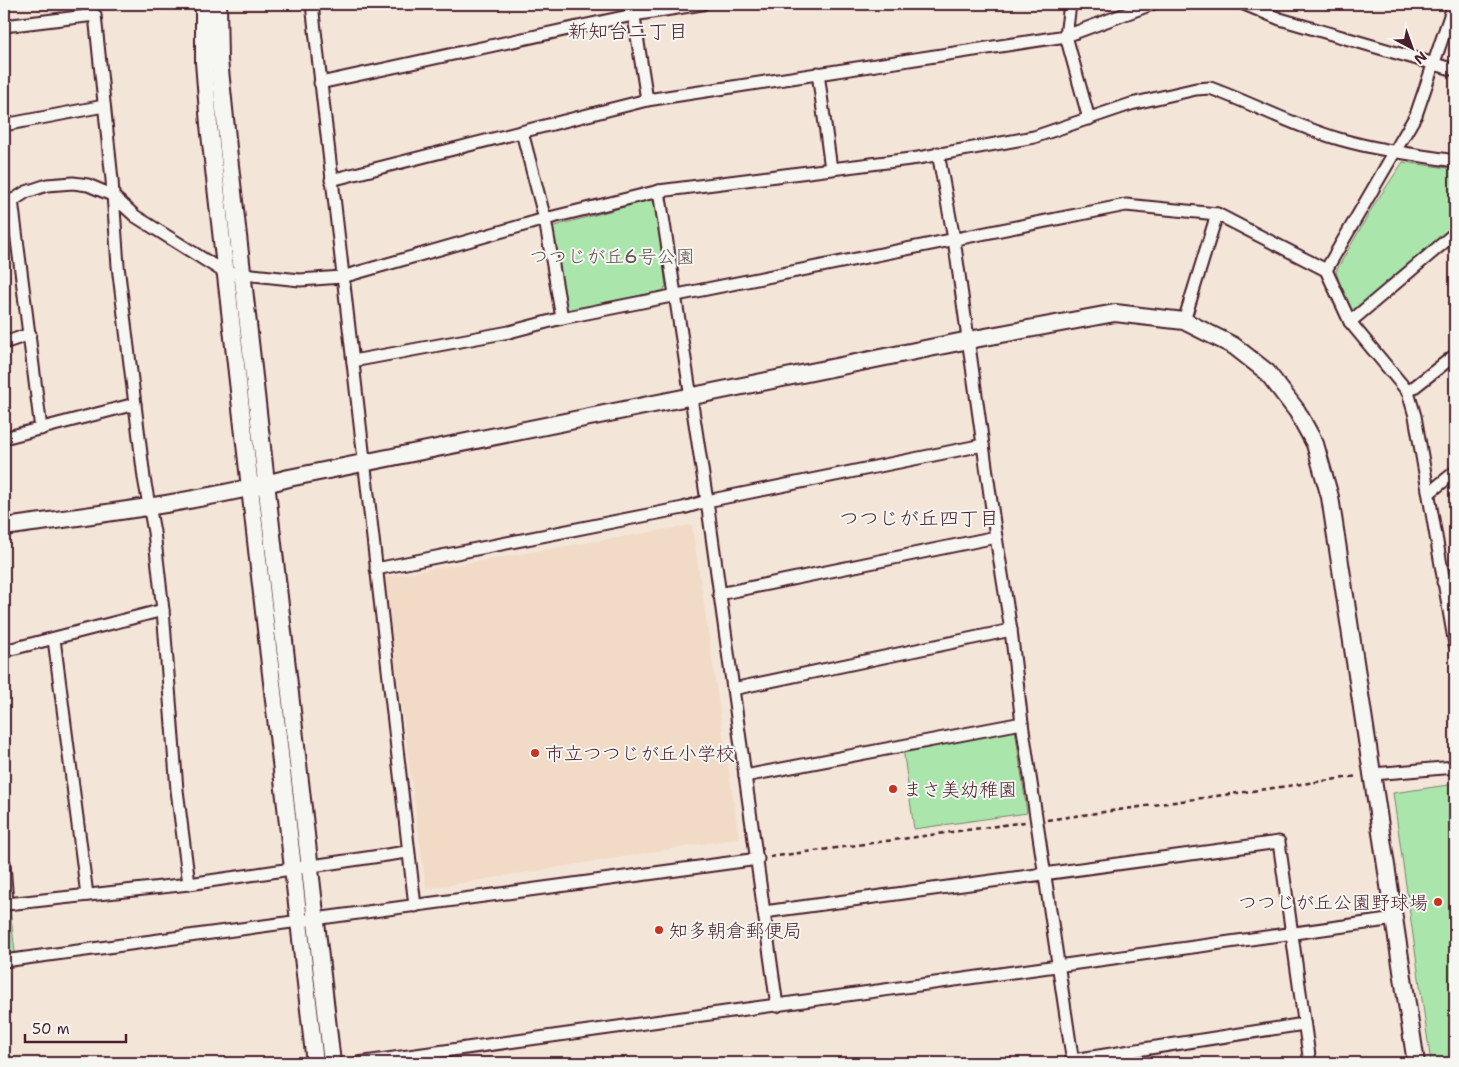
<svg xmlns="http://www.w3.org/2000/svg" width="1459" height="1067" viewBox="0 0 1459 1067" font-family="'Shantell Sans','Klee One',sans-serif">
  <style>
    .built { fill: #f1dbc6 }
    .green { fill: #aae6ac; stroke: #7a826c }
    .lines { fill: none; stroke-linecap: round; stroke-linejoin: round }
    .street-casing { stroke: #4a1f2b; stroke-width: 15 }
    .secondary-casing { stroke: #4a1f2b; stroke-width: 20 }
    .path { stroke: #4a1f2b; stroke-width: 2.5; stroke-dasharray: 5 4; stroke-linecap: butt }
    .street { stroke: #f6f6f2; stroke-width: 11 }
    .secondary { stroke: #f6f6f2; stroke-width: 16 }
    .poi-dot { fill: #c8321e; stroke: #f6f6f2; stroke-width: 2 }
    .labels { text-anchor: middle; stroke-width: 4; stroke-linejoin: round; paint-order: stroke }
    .park-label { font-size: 19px; fill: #62514b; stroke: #f6f6f2 }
    .poi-label { font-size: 19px; fill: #4a1f2b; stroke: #f6f6f2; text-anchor: start }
    .neighbourhood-label { font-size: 20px; fill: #4a1f2b; stroke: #f6f6f2 }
  </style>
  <rect width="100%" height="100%" fill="#f3e6d8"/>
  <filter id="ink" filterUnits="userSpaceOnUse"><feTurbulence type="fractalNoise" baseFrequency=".02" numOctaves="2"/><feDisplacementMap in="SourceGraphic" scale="10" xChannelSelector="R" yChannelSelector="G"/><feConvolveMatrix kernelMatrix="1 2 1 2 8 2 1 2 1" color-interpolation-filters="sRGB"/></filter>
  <g filter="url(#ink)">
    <path class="built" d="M692,525L739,838L426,889L384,577Z"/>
    <g class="green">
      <path d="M1403,162L1455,169V225L1350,322L1336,271L1374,205Z"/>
      <path d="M650,200L655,204L666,286L663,291L567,310L562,307L551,227Z"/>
      <path d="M1015,729L1027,813L914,829L903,748Z"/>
      <path d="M1455,784V1063H1431L1393,793Z"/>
      <path d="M4,860L16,960L4,961Z"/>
    </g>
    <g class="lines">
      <defs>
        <g id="street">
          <path d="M312,4L415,906"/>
          <path d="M632,4L647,100"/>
          <path d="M1070,4L1066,36L1089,119"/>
          <path d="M1244,4L1280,19L1455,70"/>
          <path d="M4,26L95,15L112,180L118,266L144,478L154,532L163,610L177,790L189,884"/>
          <path d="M818,73L831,169"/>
          <path d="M320,83L633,15L702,4"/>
          <path d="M4,125L104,106"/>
          <path d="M522,132L545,219L562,318"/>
          <path d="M938,153L954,239L996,537L1011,630L1022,723L1073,1063"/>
          <path d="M331,180L647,100L1066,36L1152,4"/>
          <path d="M659,191L707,501L777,1006"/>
          <path d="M12,200L41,429"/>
          <path d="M4,206L26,192L47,185L73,183L88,185L112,195L135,216L224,272L300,280L342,277L545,219L659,191L918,158L1034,137L1131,104L1196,89L1210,88C1254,104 1294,126 1339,139C1377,150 1416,155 1455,161"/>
          <path d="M1326,270L1416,115L1454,4"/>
          <path d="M1184,321L1217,214"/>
          <path d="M1350,322L1455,233"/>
          <path d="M4,343L30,334"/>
          <path d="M353,361L509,332L562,318L1126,205L1217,214L1326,270L1350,322L1408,392L1415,416L1455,645"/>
          <path d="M1408,392L1455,355"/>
          <path d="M4,438L135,404"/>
          <path d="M1429,493L1455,472"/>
          <path d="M376,569L683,508L707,501L983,445"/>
          <path d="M1443,582L1455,578"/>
          <path d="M719,594L996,537"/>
          <path d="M54,639L87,895"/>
          <path d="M4,651L163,610"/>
          <path d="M733,689L1011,630"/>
          <path d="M1373,774L1455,767"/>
          <path d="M745,776L1022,723"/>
          <path d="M4,863L7,904L189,884L407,852"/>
          <path d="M764,912L1279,842L1310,1063"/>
          <path d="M4,961L758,859"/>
          <path d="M1073,1060L1304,1024"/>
          <path d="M358,1063L1395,919"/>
        </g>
        <g id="secondary">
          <path d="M204,4V62L209,125L315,1063"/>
          <path d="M218,4L219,60L228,148L332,1063"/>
          <path d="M4,527C99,514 196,503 289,478L969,340L1115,313L1184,321L1234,346L1267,372L1297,411L1315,444L1330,497L1416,1063"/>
        </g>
      </defs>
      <use href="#street" class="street-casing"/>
      <use href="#secondary" class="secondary-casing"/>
      <g class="path">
        <path d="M1047,820L1358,776"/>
        <path d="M770,857L1025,822"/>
      </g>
      <use href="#street" class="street"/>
      <use href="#secondary" class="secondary"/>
    </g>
  </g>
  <g class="poi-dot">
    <circle cx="535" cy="753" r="5"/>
    <circle cx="893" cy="789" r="5"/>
    <circle cx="1438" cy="902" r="5"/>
    <circle cx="659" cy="930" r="5"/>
  </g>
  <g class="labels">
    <g class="park-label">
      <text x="612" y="263">つつじが丘6号公園</text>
    </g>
    <g class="poi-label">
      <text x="545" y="760">市立つつじが丘小学校</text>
      <text x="903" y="796">まさ美幼稚園</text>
      <text x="1428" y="909" text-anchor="end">つつじが丘公園野球場</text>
      <text x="669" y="937">知多朝倉郵便局</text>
    </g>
    <g class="neighbourhood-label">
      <text x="628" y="38">新知台二丁目</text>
      <text x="919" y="525">つつじが丘四丁目</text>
    </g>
  </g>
  <rect width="1459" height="1067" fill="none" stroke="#f6f6f2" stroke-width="20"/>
  <rect x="10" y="10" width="1439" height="1047" fill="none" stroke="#4a1f2b" stroke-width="2" filter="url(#ink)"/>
  <g transform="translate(1412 48) rotate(139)" stroke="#f6f6f2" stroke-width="4" paint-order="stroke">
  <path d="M0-4L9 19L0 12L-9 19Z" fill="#4a1f2b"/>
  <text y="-8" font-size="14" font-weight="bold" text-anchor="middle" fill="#4a1f2b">N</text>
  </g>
  <path d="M25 1034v8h101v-8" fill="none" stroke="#4a1f2b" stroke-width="2.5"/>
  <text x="32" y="1034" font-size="15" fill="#4a1f2b" stroke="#f6f6f2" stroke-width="4" paint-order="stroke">50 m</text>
</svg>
